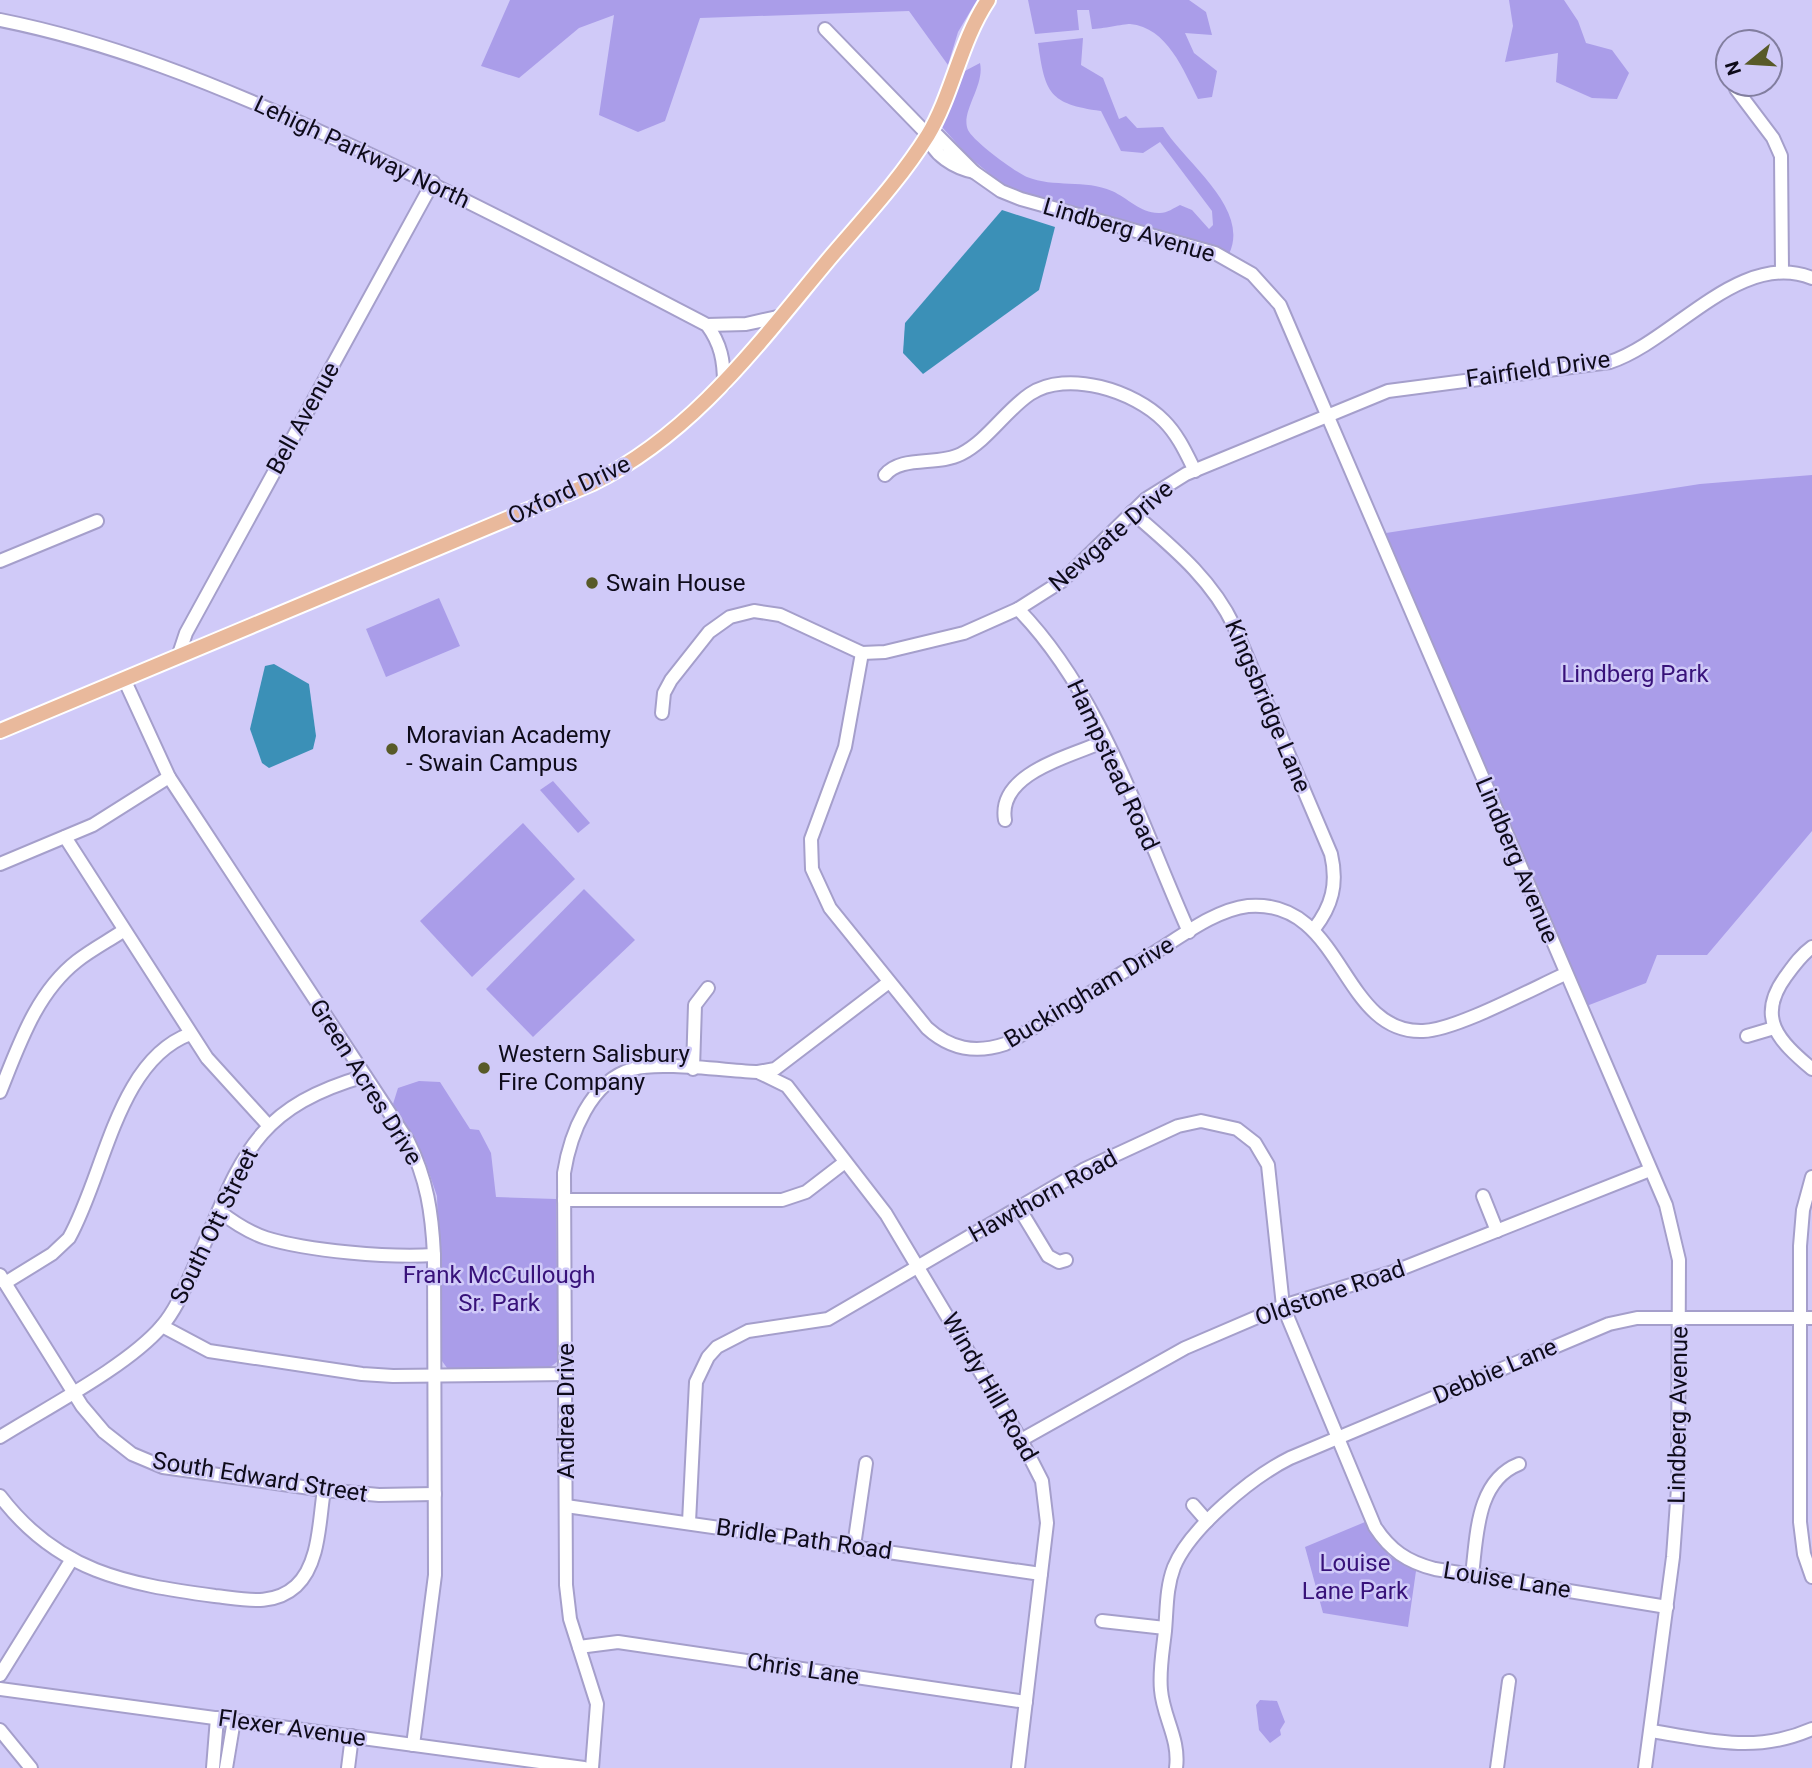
<svg xmlns="http://www.w3.org/2000/svg" width="1812" height="1768" viewBox="0 0 1812 1768" font-family="Roboto,sans-serif">
  <style>
    .green { fill: #aa9de9 }
    .water { fill: #3b90b7 }
    .lines { fill: none; stroke-linecap: round; stroke-linejoin: round }
    .minor-casing { stroke: #a59fcb; stroke-width: 16 }
    .major-casing { stroke: #fff; stroke-width: 18 }
    .minor { stroke: #fff; stroke-width: 12 }
    .major { stroke: #e9b99c; stroke-width: 14 }
    .poi-dot { fill: #585a28; stroke: #d0caf8; stroke-width: 2.5 }
    .labels { text-anchor: middle; stroke-width: 5; stroke-linejoin: round; paint-order: stroke }
    .street-label { font-size: 24px; fill: #0e0b1a; stroke: #d0caf8 }
    .poi-label { font-size: 24px; fill: #0e0b1a; stroke: #d0caf8; text-anchor: start }
    .park-label { font-size: 24px; fill: #38127a; stroke: #d0caf8 }
  </style>
  <rect width="100%" height="100%" fill="#d0caf8"/>
  <g class="green">
    <path d="M510,0H977L958,32L948,65L909,11L700,18L665,121L638,132L599,115L614,15L579,28L519,78L481,66Z"/>
    <path d="M1028,0H1189L1206,12L1212,35L1185,33L1194,53L1217,71L1212,97L1198,99C1184,71 1167,27 1130,24C1123,24 1102,29 1092,29L1089,10H1077L1079,30L1035,34Z"/>
    <path d="M1509,0H1564L1578,21L1586,43L1612,50L1629,73L1617,99L1592,98L1556,82L1558,53L1505,62L1513,26Z"/>
    <path d="M1083,38L1081,65L1103,78L1119,119L1126,116L1137,128L1163,127C1184,162 1251,208 1229,254L1008,189L968,156L942,127L961,73L980,63C985,86 960,112 968,130C973,141 1015,172 1027,177C1054,188 1085,179 1112,191C1128,198 1141,214 1160,213C1167,213 1174,208 1180,205L1192,210L1209,229L1213,225L1212,211L1160,142L1143,153L1121,151L1101,111C1049,104 1045,93 1038,43Z"/>
    <path d="M1812,475V831L1707,955H1657L1646,983L1584,1007L1386,533L1700,484Z"/>
    <path d="M439,598L460,646L386,677L366,629Z"/>
    <path d="M553,781L590,823L578,833L540,790Z"/>
    <path d="M523,823L575,879L472,977L420,921Z"/>
    <path d="M584,889L635,940L533,1037L486,989Z"/>
    <path d="M419,1081L440,1082L470,1129L479,1130L491,1153L496,1197L556,1199L558,1361L548,1369L460,1370L447,1368L442,1361L437,1196L425,1161L393,1104L398,1088Z"/>
    <path d="M1365,1522L1389,1556L1416,1571L1408,1627L1323,1613L1305,1547Z"/>
    <path d="M1260,1700L1277,1701L1285,1722L1280,1730L1281,1735L1270,1743L1259,1730L1256,1705Z"/>
  </g>
  <g class="water">
    <path d="M1002,210L1055,227L1039,290L923,374L903,353L905,323Z"/>
    <path d="M274,664L309,684L316,736L313,749L269,768L262,763L250,729L265,666Z"/>
  </g>
  <g class="lines">
    <defs>
      <g id="minor">
        <path d="M0,20C110,42 212,83 314,129C448,189 577,257 707,325C721,344 724,361 724,384"/>
        <path d="M825,29L928,135C932,155 955,168 974,172L937,135H928"/>
        <path d="M1736,89L1773,138L1781,156L1782,271"/>
        <path d="M974,172L1001,191L1021,199L1215,253L1252,274L1280,305L1666,1205L1679,1260L1678,1488L1673,1557L1645,1768"/>
        <path d="M707,325L746,324L782,316"/>
        <path d="M885,475C901,455 938,466 961,454C988,440 1005,411 1030,394C1067,369 1135,391 1164,421C1178,435 1186,453 1195,471"/>
        <path d="M1132,512C1172,547 1211,578 1234,626L1331,854C1338,884 1332,906 1314,929"/>
        <path d="M0,561L97,521"/>
        <path d="M1018,609C1102,695 1140,823 1189,932"/>
        <path d="M862,653L845,747L811,839L812,869L830,908L927,1028C950,1049 975,1054 1005,1044C1056,1016 1105,983 1154,953C1182,936 1215,910 1248,906C1344,898 1340,1034 1423,1031C1456,1030 1532,989 1565,974"/>
        <path d="M178,657L186,633L433,182"/>
        <path d="M124,679L169,777L408,1141C427,1179 432,1213 434,1255L435,1575L413,1745"/>
        <path d="M662,713L664,693L671,680L709,632L730,617L754,611L780,615L862,653L885,652L964,633L1018,609L1062,581L1146,499L1186,474L1388,391L1610,362C1674,341 1740,249 1812,278"/>
        <path d="M1005,820C997,773 1071,756 1105,741"/>
        <path d="M65,837L207,1058L268,1125"/>
        <path d="M0,864L93,825L169,777"/>
        <path d="M1812,947C1801,955 1794,965 1786,976C1755,1018 1779,1041 1812,1069"/>
        <path d="M1747,1036L1774,1028"/>
        <path d="M693,1069L695,1005L708,988"/>
        <path d="M760,1073L787,1086L886,1214L1021,1440L1042,1481L1047,1523L1018,1768"/>
        <path d="M0,1092C19,1045 36,993 77,961C91,950 108,941 123,931"/>
        <path d="M1812,1177L1803,1210L1800,1246V1522L1804,1554L1812,1577"/>
        <path d="M1483,1196L1497,1231"/>
        <path d="M564,1200H782L806,1192L845,1162"/>
        <path d="M1019,1208L1048,1256L1059,1262L1066,1260"/>
        <path d="M219,1211C233,1222 248,1232 266,1238C308,1251 390,1258 434,1255"/>
        <path d="M0,1275L82,1406L104,1432L132,1454L163,1467L324,1490L379,1495L435,1494"/>
        <path d="M5,1283L52,1254L69,1238C105,1174 117,1061 190,1034"/>
        <path d="M162,1326L209,1351L362,1374L393,1376L566,1374"/>
        <path d="M0,1437C46,1408 128,1366 162,1326C178,1307 186,1284 197,1261C241,1161 250,1109 365,1076"/>
        <path d="M1021,1440L1185,1348L1283,1306L1393,1272L1650,1170"/>
        <path d="M0,1496C58,1572 126,1584 215,1596C243,1599 273,1607 296,1586C320,1564 319,1520 324,1490"/>
        <path d="M1193,1505L1207,1521"/>
        <path d="M566,1506L1041,1574"/>
        <path d="M689,1522L696,1382L708,1357L717,1347L748,1331L828,1319L1085,1169L1178,1126L1201,1121L1237,1129L1255,1143L1268,1165L1283,1306L1375,1527C1390,1550 1407,1562 1435,1569L1667,1607"/>
        <path d="M854,1546L866,1463"/>
        <path d="M1472,1575C1477,1536 1476,1481 1519,1464"/>
        <path d="M1102,1621L1165,1628"/>
        <path d="M579,1647L618,1642L1026,1702"/>
        <path d="M0,1675L72,1559"/>
        <path d="M0,1689L584,1768"/>
        <path d="M0,1730L31,1768"/>
        <path d="M1651,1731C1710,1740 1755,1754 1812,1729"/>
        <path d="M213,1768L217,1718"/>
        <path d="M226,1768L234,1720"/>
        <path d="M348,1768L352,1736"/>
        <path d="M592,1768L597,1704L570,1619L566,1585L564,1173C570,1135 590,1081 633,1069C659,1061 728,1071 758,1072L775,1069L889,982"/>
        <path d="M1176,1768C1180,1739 1163,1717 1161,1690C1159,1670 1163,1650 1165,1631C1167,1609 1166,1588 1174,1567C1190,1528 1252,1477 1290,1458L1609,1324L1637,1318H1812"/>
        <path d="M1497,1768L1509,1681"/>
      </g>
      <path id="major" d="M0,731L593,483C694,433 758,344 829,259C863,219 900,180 928,135C953,93 960,42 988,0"/>
    </defs>
    <use href="#minor" class="minor-casing"/>
    <use href="#major" class="major-casing"/>
    <use href="#minor" class="minor"/>
    <use href="#major" class="major"/>
  </g>
  <g class="poi-dot">
    <circle cx="592" cy="583" r="7"/>
    <circle cx="392" cy="749" r="7"/>
    <circle cx="484" cy="1068" r="7"/>
  </g>
  <g class="labels">
    <g class="street-label">
      <text transform="translate(362 152) rotate(25)" y="8">Lehigh Parkway North</text>
      <text transform="translate(1129 230) rotate(16)" y="8">Lindberg Avenue</text>
      <text transform="translate(1538 369) rotate(-8)" y="8">Fairfield Drive</text>
      <text transform="translate(303 418) rotate(-61)" y="8">Bell Avenue</text>
      <text transform="translate(569 490) rotate(-25)" y="8">Oxford Drive</text>
      <text transform="translate(1111 536) rotate(-41)" y="8">Newgate Drive</text>
      <text transform="translate(1268 706) rotate(67)" y="8">Kingsbridge Lane</text>
      <text transform="translate(1113 765) rotate(65)" y="8">Hampstead Road</text>
      <text transform="translate(1517 860) rotate(67)" y="8">Lindberg Avenue</text>
      <text transform="translate(1089 992) rotate(-31)" y="8">Buckingham Drive</text>
      <text transform="translate(366 1082) rotate(58)" y="8">Green Acres Drive</text>
      <text transform="translate(1043 1196) rotate(-29)" y="8">Hawthorn Road</text>
      <text transform="translate(214 1226) rotate(-64)" y="8">South Ott Street</text>
      <text transform="translate(1330 1293) rotate(-19)" y="8">Oldstone Road</text>
      <text transform="translate(1495 1371) rotate(-23)" y="8">Debbie Lane</text>
      <text transform="translate(990 1387) rotate(60)" y="8">Windy Hill Road</text>
      <text transform="translate(566 1411) rotate(-90)" y="8">Andrea Drive</text>
      <text transform="translate(1678 1415) rotate(-89)" y="8">Lindberg Avenue</text>
      <text transform="translate(260 1477) rotate(9)" y="8">South Edward Street</text>
      <text transform="translate(804 1539) rotate(8)" y="8">Bridle Path Road</text>
      <text transform="translate(1507 1580) rotate(9)" y="8">Louise Lane</text>
      <text transform="translate(803 1669) rotate(8)" y="8">Chris Lane</text>
      <text transform="translate(292 1728) rotate(8)" y="8">Flexer Avenue</text>
    </g>
    <g class="poi-label">
      <text x="606" y="591">Swain House</text>
      <text x="406" y="743">Moravian Academy<tspan x="406" dy="28">- Swain Campus</tspan></text>
      <text x="498" y="1062">Western Salisbury<tspan x="498" dy="28">Fire Company</tspan></text>
    </g>
    <g class="park-label">
      <text x="1635" y="682">Lindberg Park</text>
      <text x="499" y="1283">Frank McCullough<tspan x="499" dy="28">Sr. Park</tspan></text>
      <text x="1355" y="1571">Louise<tspan x="1355" dy="28">Lane Park</tspan></text>
    </g>
  </g>
  <g transform="translate(1749 63) rotate(252)"><circle r="33" fill="#d0caf8" stroke="#827e9f" stroke-width="2"/>
  <path d="M0-5L12 26L0 18L-12 26Z" fill="#585a28"/>
  <text y="-10" font-size="19" font-weight="bold" text-anchor="middle" fill="#0e0b1a">N</text>
  </g>
</svg>
